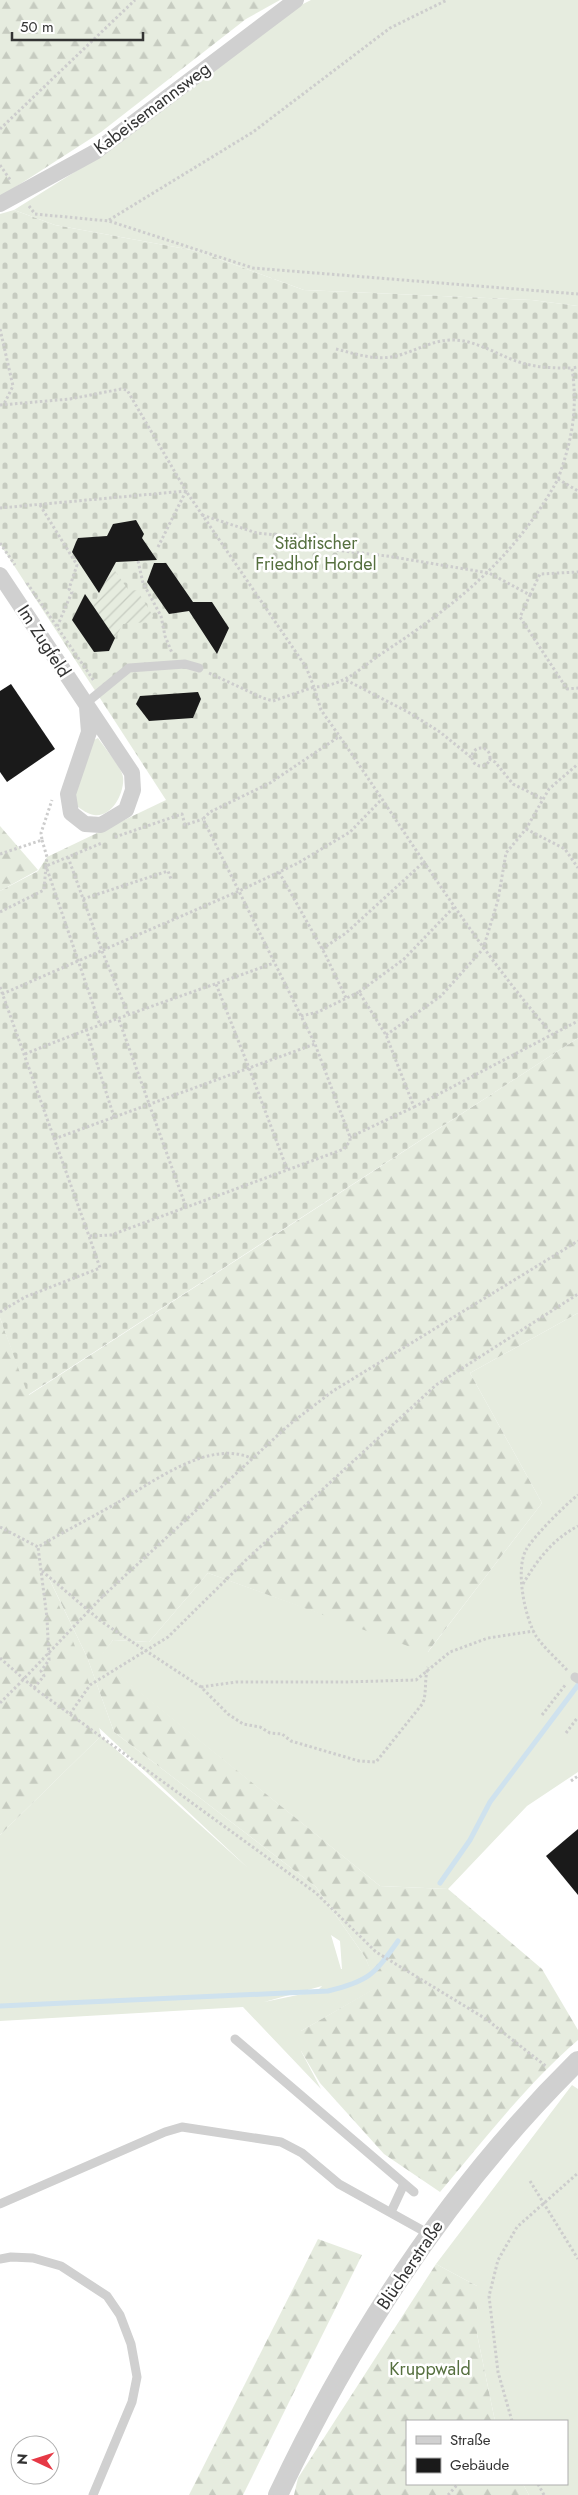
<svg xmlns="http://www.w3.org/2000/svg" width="578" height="2495" viewBox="0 0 578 2495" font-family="Jost,sans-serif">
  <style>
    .grass { fill: #e6ecdf; fill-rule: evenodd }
    .forest { fill: url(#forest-firs) }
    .cemetery { fill: url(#cemetery-stones) }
    .garden { fill: url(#garden-furrows) }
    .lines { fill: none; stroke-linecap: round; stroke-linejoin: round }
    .stream { stroke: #cfe2ee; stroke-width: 5 }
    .building { fill: #1a1a1a }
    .path { stroke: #cdcdcd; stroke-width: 3; stroke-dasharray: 2.5 2.5; stroke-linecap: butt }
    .service { stroke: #d0d0d0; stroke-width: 9 }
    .minor { stroke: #d0d0d0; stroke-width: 16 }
    .tertiary { stroke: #d0d0d0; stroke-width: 20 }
    .path-bridge { stroke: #cdcdcd; stroke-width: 3; stroke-dasharray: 2.5 2.5; stroke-linecap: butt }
    .labels { text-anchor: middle; stroke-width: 5; stroke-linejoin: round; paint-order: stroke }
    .street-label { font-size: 18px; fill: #333; stroke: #fff }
    .park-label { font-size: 18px; fill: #56703f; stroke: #fff }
  </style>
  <defs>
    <pattern id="forest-firs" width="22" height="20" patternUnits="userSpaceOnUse" patternTransform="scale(1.25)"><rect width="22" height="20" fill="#e6ecdf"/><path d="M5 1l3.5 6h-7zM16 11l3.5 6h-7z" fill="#c6cbc0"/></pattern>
    <pattern id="cemetery-stones" width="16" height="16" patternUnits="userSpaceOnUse" patternTransform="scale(1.25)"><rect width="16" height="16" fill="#e6ecdf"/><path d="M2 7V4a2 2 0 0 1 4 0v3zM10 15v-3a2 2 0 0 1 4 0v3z" fill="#c6cbc0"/></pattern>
    <pattern id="garden-furrows" width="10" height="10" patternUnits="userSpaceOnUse" patternTransform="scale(1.25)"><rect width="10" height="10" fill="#e6ecdf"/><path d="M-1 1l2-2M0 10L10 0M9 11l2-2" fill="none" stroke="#c6cbc0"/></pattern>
  </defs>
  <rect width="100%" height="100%" fill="#fff"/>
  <g class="grass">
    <path d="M311,0H578V306L532,300L304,290L197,251L55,225L14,210L113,148L297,7Z"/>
    <path d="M98,738C104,747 122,768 123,777C125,792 112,818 94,815C88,814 82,810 77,806L75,795L94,740Z"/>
    <path d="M578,1313V1772L527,1806L448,1889L380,1886L98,1659L113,1640L149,1642L208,1573L428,1652L542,1503L470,1373Z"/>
    <path d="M41,1562L87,1657L114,1732L316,1887L365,1957L378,1987L301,2031V2051L321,2089L243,2007L0,2021V1835L101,1736L248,1868L62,1693ZM331,1935L340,1941L342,1969H341ZM322,1986L317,1991L264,2002Z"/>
    <path d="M572,2085L578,2089V2495H529L523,2484H567V2421H495L477,2334V2286L436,2264Z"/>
  </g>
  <g class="forest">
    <path d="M0,0H280L246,19L101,132L0,197Z"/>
    <path d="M0,826L38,870L0,891Z"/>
    <path d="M578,1038V1313L470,1373L542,1503L427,1653L208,1573L149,1642L113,1640L99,1659L380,1886L448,1889L542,1969L578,2030V2040C526,2085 484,2140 440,2192L384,2154L320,2083L301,2051V2031L377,1987L365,1957L316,1887L114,1732L87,1657L46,1572L90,1685L101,1736L0,1835V1318L29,1395Z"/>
    <path d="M318,2239L362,2255L243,2495H189Z"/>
    <path d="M436,2264L477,2286V2334L495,2421H407V2484H523L529,2495H294L298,2478Z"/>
  </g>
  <path class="cemetery" d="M14,210L55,225L197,251L304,290L532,300L578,306V1038L28,1395L0,1318V891L38,871L47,857L166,800L0,544V214Z"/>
  <path class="garden" d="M113,568L129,591L137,590L153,616L149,622L123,624L115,638L93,606Z"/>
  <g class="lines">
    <g class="stream">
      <path d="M440,1883L470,1840L490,1802L578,1685"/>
      <path d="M0,2006L328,1991C369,1981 374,1975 398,1941"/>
    </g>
  </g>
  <g class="building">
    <path d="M136,520L144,534L142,538L157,560L116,562L99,593L72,552L76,542L78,538L107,536L113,524Z"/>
    <path d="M154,563H166L193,602H212L229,628L217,654L189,611L169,614L147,582Z"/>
    <path d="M85,594L115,638L109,651L94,652L72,620Z"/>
    <path d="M11,684L55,749L7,782L0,772V691Z"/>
    <path d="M198,692L201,699L193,718L149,721L136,704L140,696Z"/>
    <path d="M578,1829V1895L546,1856Z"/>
  </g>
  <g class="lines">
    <g class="path">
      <path d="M0,129L135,0"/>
      <path d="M0,165L11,181"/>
      <path d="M29,206L35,214L109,221L253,268L578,294"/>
      <path d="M109,220L253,132L390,28L447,0"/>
      <path d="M0,329L13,386L4,404"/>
      <path d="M336,349C356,354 376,361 396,356C416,351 434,339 455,340C477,341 498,355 519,362C537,368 554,368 572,368"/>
      <path d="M0,405L70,399L121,389L127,390L186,491L0,508"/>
      <path d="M558,479C572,440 578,410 572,368L578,367"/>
      <path d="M40,505L77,565L69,589L72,592L57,627"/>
      <path d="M202,515L257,533L296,537L335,550L387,556L489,573L530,595L520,617L567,689L578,688"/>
      <path d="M0,543L15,565"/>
      <path d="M158,547L186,491L306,667L314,687C344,686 358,670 381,654C456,605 514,559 558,479L578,491"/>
      <path d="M138,561L143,583L161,616L165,636L172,653"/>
      <path d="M27,583L94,681"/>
      <path d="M530,595L540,574L578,572"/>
      <path d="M209,673L263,698L273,701L314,687L321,710C398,818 465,934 552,1034"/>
      <path d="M346,680L408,712L440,732L472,758"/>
      <circle cx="481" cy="757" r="9"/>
      <path d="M489,759L495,762L513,784L543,799"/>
      <path d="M526,829L565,849L578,868"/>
      <path d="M115,837L182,814L185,825L203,819"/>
      <path d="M42,840L47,857L46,866L100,1025"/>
      <path d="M0,854L42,840L41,833L52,800"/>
      <path d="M68,857L102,951L129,1016"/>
      <path d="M279,872L325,954L346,998"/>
      <path d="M83,899L168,871L171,879"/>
      <path d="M0,912L44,890L46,866L102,843"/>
      <path d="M322,949L346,933L425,861"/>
      <path d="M0,987L89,1236L111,1235L344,1149L350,1141V1137L315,1044L203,819L210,812L270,783L340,736"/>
      <path d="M359,992L404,959L455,906"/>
      <path d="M2,994L239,891L298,863L350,832L382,799"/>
      <path d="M301,1016L318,1012L359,992L386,1035L414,1107L350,1137"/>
      <path d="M119,1020L186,1207"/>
      <path d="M86,1029L114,1117"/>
      <path d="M386,1035L441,996L483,949L498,900L506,853L526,829L549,789L578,764"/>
      <path d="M25,1054C106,1021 191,993 274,963"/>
      <path d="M414,1107L578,1021"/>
      <path d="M54,1139L249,1068L216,984"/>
      <path d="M287,1169L249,1068L315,1044"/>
      <path d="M0,1312L25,1297L100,1268L89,1236"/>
      <path d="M0,1527L38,1547C63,1532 89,1519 115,1504C152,1483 208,1439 251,1458"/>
      <path d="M42,1571L102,1622L201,1687L228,1714L243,1724L260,1727L270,1733L282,1734L291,1741L359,1761L376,1762L423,1703C427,1691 424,1680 428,1667"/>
      <path d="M523,1584C537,1560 553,1539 578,1526"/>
      <path d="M103,1596L290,1424L333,1391L578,1241"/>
      <path d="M0,1658L34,1688L316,1893L376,1952L486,2019L547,2067"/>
      <path d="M567,1670C557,1659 544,1648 536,1636C525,1618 515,1570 526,1550C533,1537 566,1504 578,1495"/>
      <path d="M201,1687L236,1682H345L416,1680L450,1652L488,1638L534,1631"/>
      <path d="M34,1688L44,1676L41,1671L49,1660L47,1618L38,1547"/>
      <path d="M0,1703L18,1685"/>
      <path d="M70,1714L90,1685L168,1637L247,1559L436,1385L578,1294"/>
      <path d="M542,1715L566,1684"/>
      <path d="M566,1733L578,1717"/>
      <path d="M571,1781L578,1776"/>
      <path d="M530,2181L578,2259"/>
      <path d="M512,2421L498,2372L489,2296L498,2260L517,2227L578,2173"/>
      <path d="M538,2484L544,2495"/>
      <path d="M448,2495L458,2484"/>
    </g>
    <g class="service">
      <path d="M85,704L129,668L185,664L199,668"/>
      <path d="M575,1677L578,1679"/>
      <path d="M235,2039L414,2192"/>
      <path d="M0,2204L165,2132L182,2127L281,2142L302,2153L339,2184L429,2234"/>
      <path d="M391,2212L404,2184"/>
      <path d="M0,2259L11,2257L33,2258L61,2266L107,2296L120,2315L131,2344L137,2377L132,2402L93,2495"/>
    </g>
    <g class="minor">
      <path d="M0,204L95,152L296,0"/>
      <path d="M0,575L132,773L133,790L126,810L101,825L85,824L71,813L68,794L89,732L87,707"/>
    </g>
    <path class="tertiary" d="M278,2495C354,2334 451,2186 578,2061"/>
    <path class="path-bridge" d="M18,1685L103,1596"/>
  </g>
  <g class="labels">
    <g class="street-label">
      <text transform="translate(152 108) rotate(-37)" y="6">Kabeisemannsweg</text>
      <text transform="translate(44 641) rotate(57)" y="6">Im Zugfeld</text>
      <text transform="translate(410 2265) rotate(-56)" y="6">Blücherstraße</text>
    </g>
    <g class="park-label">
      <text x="316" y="549">Städtischer<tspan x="316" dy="21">Friedhof Hordel</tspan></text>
      <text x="430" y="2375">Kruppwald</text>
    </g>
  </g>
  <rect x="406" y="2420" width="162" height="65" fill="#ffffff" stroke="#adadad"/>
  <rect x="416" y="2436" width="25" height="8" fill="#d0d0d0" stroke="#adadad"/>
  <text x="450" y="2445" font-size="15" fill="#333333">Straße</text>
  <rect x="416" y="2458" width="25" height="15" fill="#1a1a1a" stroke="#adadad"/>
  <text x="450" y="2470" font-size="15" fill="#333333">Gebäude</text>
  <g transform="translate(35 2460) rotate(274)"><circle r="24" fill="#ffffff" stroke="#adadad"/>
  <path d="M0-4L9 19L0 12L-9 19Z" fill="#e63946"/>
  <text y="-8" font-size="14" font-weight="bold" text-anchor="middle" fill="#333333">N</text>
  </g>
  <path d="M12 32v8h131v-8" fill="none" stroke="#333333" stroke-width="2.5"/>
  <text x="20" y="32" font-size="15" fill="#333333" stroke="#ffffff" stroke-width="4" paint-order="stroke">50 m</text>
</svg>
